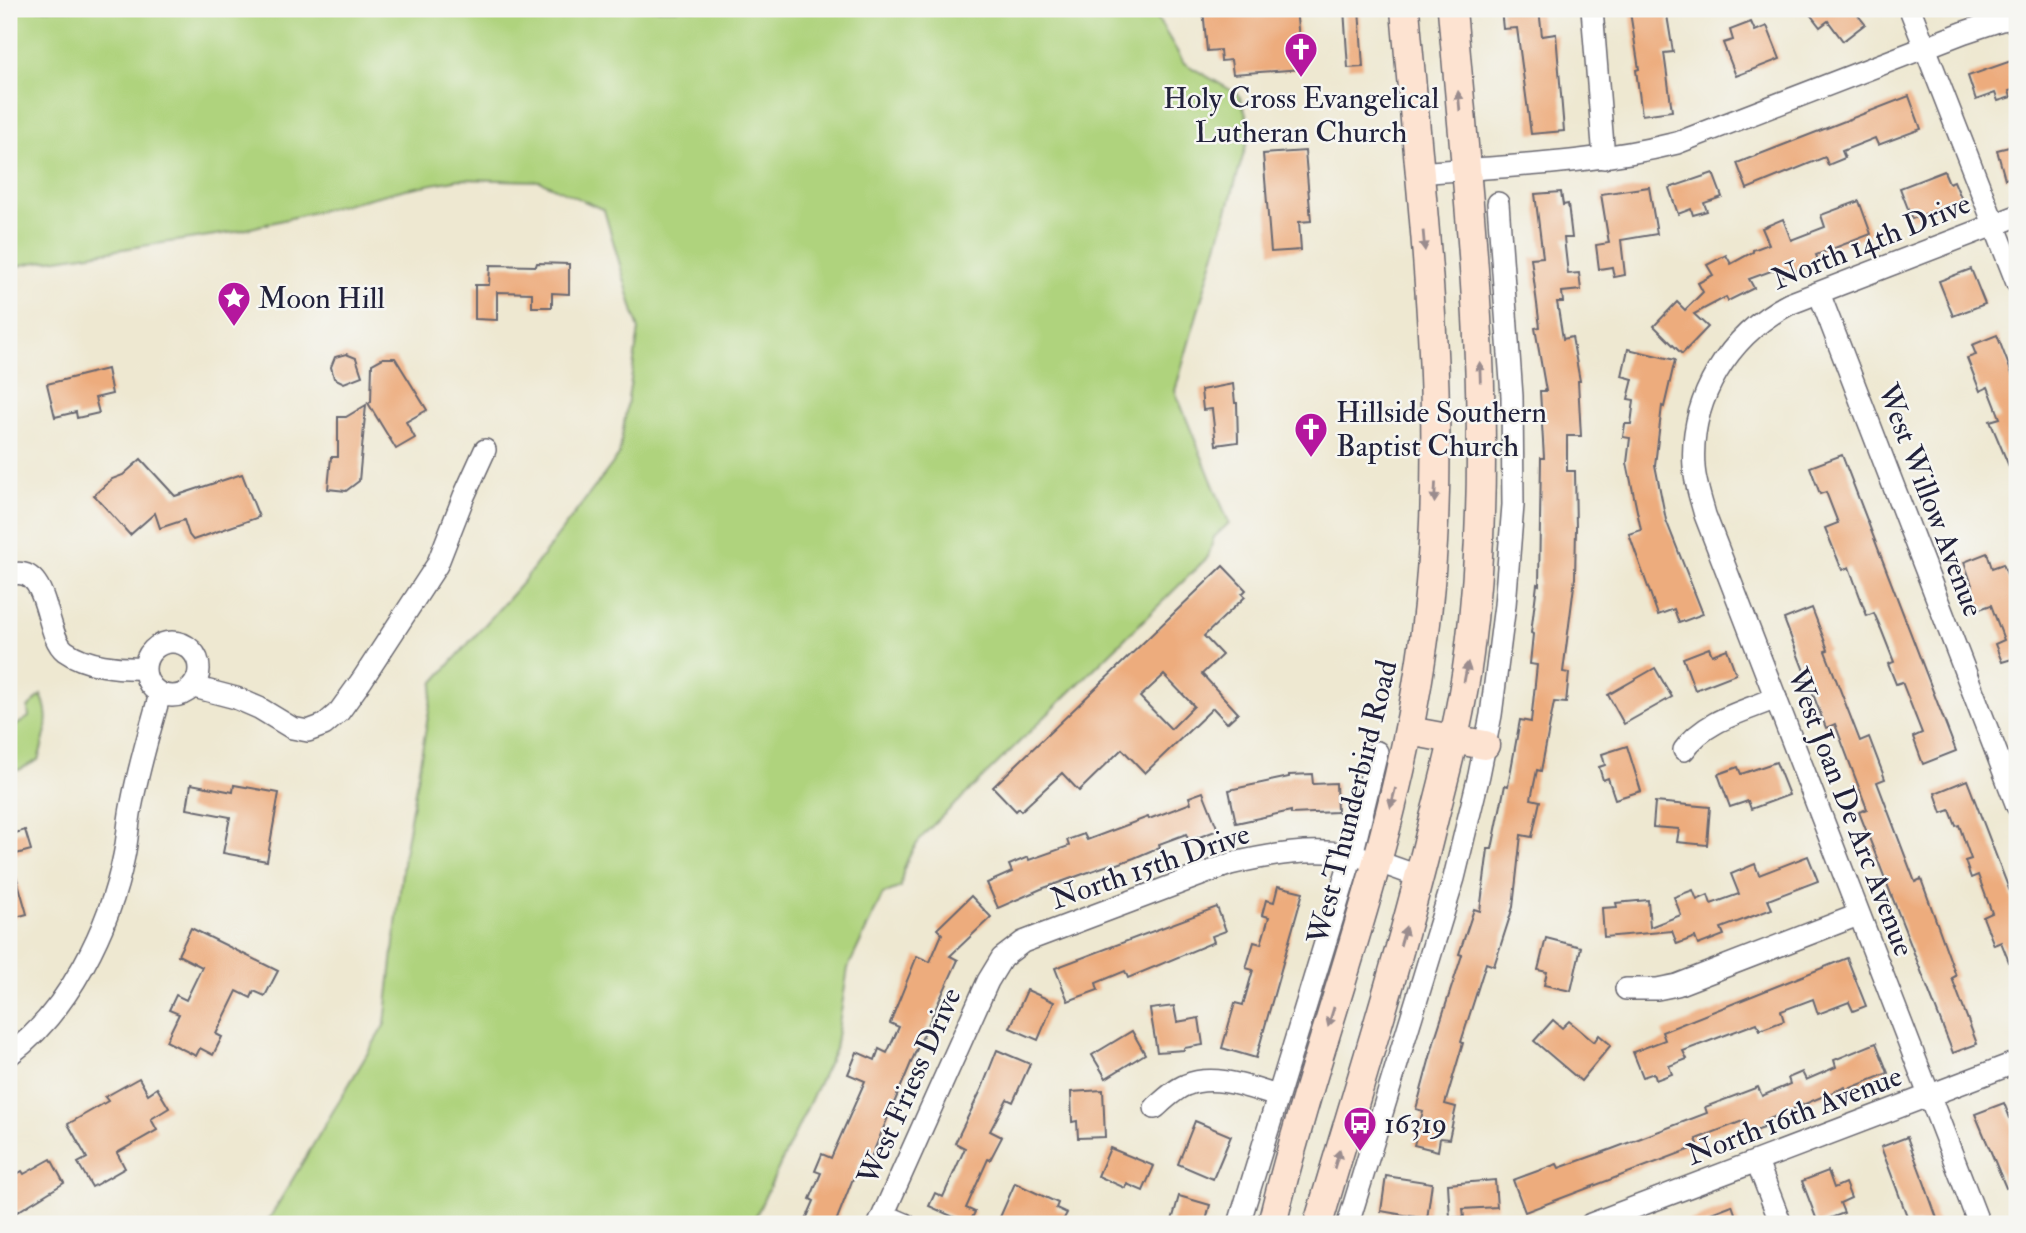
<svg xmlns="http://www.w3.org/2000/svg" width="2026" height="1233" viewBox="0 0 2026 1233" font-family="'IM FELL Double Pica',serif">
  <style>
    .green { fill: #afd37d; stroke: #687a5c; stroke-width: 2 }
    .building { fill: #edac7d; fill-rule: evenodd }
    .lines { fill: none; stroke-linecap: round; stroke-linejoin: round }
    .minor-casing { stroke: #696770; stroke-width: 24 }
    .secondary-casing { stroke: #696770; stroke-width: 31 }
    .minor { stroke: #fff; stroke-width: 21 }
    .secondary { stroke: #fde3d1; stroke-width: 28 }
    .oneway { fill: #9a8c8e }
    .labels { text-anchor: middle; stroke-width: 5; stroke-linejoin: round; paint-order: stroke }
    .poi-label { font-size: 30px; fill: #22223b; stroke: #f6f6f2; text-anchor: start }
    .street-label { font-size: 30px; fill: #22223b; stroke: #f6f6f2 }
  </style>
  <rect width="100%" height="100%" fill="#f6f6f2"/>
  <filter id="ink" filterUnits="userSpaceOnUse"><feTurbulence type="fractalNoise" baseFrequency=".0143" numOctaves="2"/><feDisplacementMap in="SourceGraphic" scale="14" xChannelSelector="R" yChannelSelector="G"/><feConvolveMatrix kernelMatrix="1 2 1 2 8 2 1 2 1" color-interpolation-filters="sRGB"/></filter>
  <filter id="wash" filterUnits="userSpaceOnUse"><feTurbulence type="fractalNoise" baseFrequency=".00686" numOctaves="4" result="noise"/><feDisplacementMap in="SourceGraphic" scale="28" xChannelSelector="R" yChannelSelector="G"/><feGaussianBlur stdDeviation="1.57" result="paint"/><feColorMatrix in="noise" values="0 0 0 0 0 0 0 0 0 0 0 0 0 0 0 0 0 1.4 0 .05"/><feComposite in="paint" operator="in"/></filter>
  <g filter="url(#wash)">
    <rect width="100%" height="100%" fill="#eee8d1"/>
    <g class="green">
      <path d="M9,9H1152L1184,63L1239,95L1251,128L1175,391L1229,523L1214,537L1208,557L960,800C934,823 902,850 901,887L883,894L848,968L835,1049L752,1224H266L385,1024L404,854L434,682L522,583L619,455L639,330L604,210L540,181L460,179L406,189L235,232L31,263L9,268Z"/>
      <path d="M41,695C52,717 45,737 38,760L19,770L9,769V730L29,717L28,708Z"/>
    </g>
    <g id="blocks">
      <g class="building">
        <path d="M1203,9H1296L1302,69L1233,74L1231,60L1221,61L1220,50L1207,51Z"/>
        <path d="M1344,9H1359L1363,67L1348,68Z"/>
        <path d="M1501,9H1539L1542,36L1556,34L1564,131L1531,134L1517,28L1503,29Z"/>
        <path d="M1651,9H1666L1673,52L1664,53L1672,111L1642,115L1636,70L1639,69L1630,12Z"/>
        <path d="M1806,9H1853L1865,24L1843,41L1828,21L1820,27Z"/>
        <path d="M1751,22L1755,31L1767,26L1780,59L1736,76L1723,43L1733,40L1730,30Z"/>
        <path d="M2011,61L2017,79V89L2009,91L2011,97L1998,101L1995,93L1976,100L1968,76Z"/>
        <path d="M1909,96L1921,129L1878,145L1875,138L1842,151L1845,158L1828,165L1825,157L1747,189L1737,163Z"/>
        <path d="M2017,145V175L2005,179L1997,150Z"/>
        <path d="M1305,151L1311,221L1299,222L1301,250L1271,252L1263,154Z"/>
        <path d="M1944,171L1949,183L1954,181L1962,200L1912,219L1900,188Z"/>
        <path d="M1713,173L1722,197L1704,203L1707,211L1693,215L1691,209L1678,214L1669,188Z"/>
        <path d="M1649,187L1657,234L1621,240L1625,275L1614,277L1612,267L1599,269L1596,245L1609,243L1601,194Z"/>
        <path d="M1561,192L1563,205L1568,204L1572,238H1564L1568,274L1579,273L1581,290L1562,292L1563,302H1557L1563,339L1572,337L1580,381H1578L1581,436H1567V471H1575L1576,528L1575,578L1563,672L1569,673L1566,703L1554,702L1541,771L1537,770L1531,799L1540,801L1532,837L1521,835L1513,907L1494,966L1486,963L1461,1042L1463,1043L1445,1104L1456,1107L1449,1139L1440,1138L1438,1151L1414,1145L1423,1111L1416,1109L1436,1035L1462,955L1459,954L1474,909L1480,911L1488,849H1492L1505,785L1508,786L1520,720L1531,722L1537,665L1530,664L1533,634L1531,633L1537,584L1539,585L1541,458H1544L1540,391H1546L1535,328L1540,327L1531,258L1543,257L1535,194Z"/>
        <path d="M1859,201L1871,234L1816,255L1819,262L1782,276L1779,268L1749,279L1754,288L1728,301L1726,297L1694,314L1708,327L1682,354L1654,326L1677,302L1685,310L1703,292L1698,283L1713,275L1707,265L1726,255L1731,264L1753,252V250L1769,244L1762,228L1783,219L1791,240L1825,227L1821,215Z"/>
        <path d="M537,263L569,264V294L552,293V307H532V293L497,292V320L475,319V285H489L490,265L536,266Z"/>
        <path d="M1971,269L1985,304L1953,316L1939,281Z"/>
        <path d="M1997,335L2017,387L2016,483L1990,421L2000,418L1988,387L1980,391L1967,358L1976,355L1972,345Z"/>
        <path d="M1628,349L1675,360L1664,407L1662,406L1655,465L1666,520L1703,614L1679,623L1674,609L1658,615L1629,534L1641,530L1627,463L1630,438L1623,437L1625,424H1631L1634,400L1628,399L1633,379L1622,376Z"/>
        <path d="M346,354L356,358L362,376L344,383L334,378L331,367L335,357Z"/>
        <path d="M383,358H395L427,410L406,422L415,438L396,449L368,403L371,402L372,364Z"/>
        <path d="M107,369L112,394L95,398L99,413L77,418L76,412L55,417L47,384Z"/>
        <path d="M1233,384L1235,403H1237L1238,442L1216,445L1212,409L1203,410L1201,390Z"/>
        <path d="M366,405L359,481L346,491L328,489L331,457H338V417H346Z"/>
        <path d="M1842,455L1956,751L1923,764L1913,737L1922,733L1902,682L1896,684L1888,664L1894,662L1881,629L1874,613L1867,616L1849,567L1842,570L1825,528L1838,523L1826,492L1820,494L1810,467Z"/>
        <path d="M141,459L175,496L242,474L259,517L193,540L189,535L184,520L160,528L155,513L130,535L94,495L112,479L123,475Z"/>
        <path d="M1987,553L1992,568L2003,564L2017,600V670L2012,659L2002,662L1995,644L2004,640L1991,605L1974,611L1966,591L1973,588L1964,562Z"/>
        <path d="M1223,566L1246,590L1242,594L1245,597L1204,636L1222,655L1202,674L1238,713L1227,723L1213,708L1145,773L1122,749L1079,791L1062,773L1021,811L1019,808L1016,811L993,787ZM1164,675L1194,706L1171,729L1140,697Z"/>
        <path d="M1812,608L1828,650L1825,651L1860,741L1869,737L1885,779L1877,782L1915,882L1921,879L1956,976L1952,978L1977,1044L1953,1053L1859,812L1867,809L1835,724L1826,728L1784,619Z"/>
        <path d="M1709,648L1712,655L1727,649L1736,674L1695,690L1683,658Z"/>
        <path d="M1655,668L1672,697L1624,724L1608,695Z"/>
        <path d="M1627,746L1641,791L1615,799L1608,778L1603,780L1599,767L1605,765L1602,754Z"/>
        <path d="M1776,762L1789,795L1751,809L1748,801L1730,807L1718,774L1738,767L1741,774Z"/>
        <path d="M1312,774L1313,784L1336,783L1337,812L1291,814V811L1236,823L1229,790L1289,777V775Z"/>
        <path d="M1967,780L2017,910V982L2001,942L1994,945L1983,917L1992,913L1978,875L1971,878L1965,861L1971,859L1959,825L1956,826L1950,810L1942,813L1935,793Z"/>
        <path d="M191,784L233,792L234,785L279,793L267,861L223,853L230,817L187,809Z"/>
        <path d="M1203,792L1218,830L1189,841L1186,834L1159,844L1160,847L1134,858L1115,865L1114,863L1041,889L998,908L987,883L1012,872L1009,865L1028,857L1029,860L1069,846L1067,840L1084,834L1087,840L1148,817L1149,819L1191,803L1189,797Z"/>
        <path d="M1655,802L1710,807L1707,845L1677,842L1679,829L1653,827Z"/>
        <path d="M25,830L31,850L9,856V835Z"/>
        <path d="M1808,856L1818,881L1768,900L1772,909L1721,928L1724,935L1698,945L1695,937L1677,944L1672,931L1604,937L1602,908L1617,907L1616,903L1648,900L1650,927L1681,915L1674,897L1693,890L1697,900L1708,895L1711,904L1739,894L1731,874L1755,864L1759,875Z"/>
        <path d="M9,865H13L27,914L9,919Z"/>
        <path d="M1278,886L1303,892L1256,1058L1222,1048L1235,1003L1243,1005L1253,970L1246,968L1254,942L1261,944L1269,917L1262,915L1266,900L1274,902Z"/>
        <path d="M971,896L991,917L950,956L958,960L916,1051L870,1160L862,1156L835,1224H804L814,1201L810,1199L821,1173L815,1171L822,1154L831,1158L865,1081L848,1074L857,1052L875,1060L879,1049L887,1053L899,1027L890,1023L917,956L930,962L942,934L937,929Z"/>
        <path d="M1217,907L1226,931L1212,936L1214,942L1128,978L1125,971L1096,983L1098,990L1068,1001L1055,968Z"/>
        <path d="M191,928L278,971L265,996L254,991L251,998L237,991L216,1034L222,1037L213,1055L200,1048L196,1056L166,1041L179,1014L169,1010L176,995L186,1000L202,967L178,955Z"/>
        <path d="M1546,938L1581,947L1571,991L1544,985L1547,972L1538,970Z"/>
        <path d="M1847,958L1866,1006L1853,1011L1849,1002L1818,1014L1813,999L1781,1011L1784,1021L1760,1030L1757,1023L1683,1051L1687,1059L1669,1066L1672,1074L1656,1080L1654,1073L1643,1077L1633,1052L1665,1040L1662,1032Z"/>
        <path d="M1027,990L1054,1002L1038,1040L1010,1028Z"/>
        <path d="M1174,1006L1177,1022L1199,1018L1203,1045L1184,1048V1050L1157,1052L1150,1009Z"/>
        <path d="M1553,1020L1562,1028L1569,1021L1594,1042L1599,1035L1611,1045L1581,1081L1534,1041Z"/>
        <path d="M1132,1031L1145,1054L1106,1078L1092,1055Z"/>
        <path d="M1876,1043L1888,1073L1846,1090L1845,1087L1762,1122L1764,1128L1749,1133L1745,1120L1696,1139L1699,1146L1525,1212L1513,1180L1557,1164L1559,1168L1612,1149L1707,1113L1705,1107L1758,1087L1762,1096L1790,1084L1788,1078L1802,1072L1806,1080L1836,1067L1834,1060Z"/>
        <path d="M997,1050L1030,1064L1013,1102L1007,1099L990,1131L1002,1137L990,1160L988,1159L966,1208L975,1212L969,1224L929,1206L935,1193L943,1197L965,1148L955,1143L982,1088Z"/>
        <path d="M139,1078L148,1094L157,1088L169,1108L151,1119L157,1130L117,1153L125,1168L92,1187L78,1163L87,1158L68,1124L108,1101L105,1097Z"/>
        <path d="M1103,1090L1105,1137L1078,1138L1077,1121L1072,1122L1071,1092Z"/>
        <path d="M2004,1103L2017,1136V1184L2006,1188L1975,1114Z"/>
        <path d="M1195,1121L1231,1136L1213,1179L1178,1164Z"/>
        <path d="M1907,1137L1924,1182L1939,1224H1910L1881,1147Z"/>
        <path d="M1110,1148L1154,1166L1143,1191L1127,1184L1125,1188L1098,1176Z"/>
        <path d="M51,1159L64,1183L9,1217V1179L22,1171L24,1174Z"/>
        <path d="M1828,1171L1834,1188L1845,1183L1851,1198L1840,1203L1844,1213L1818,1223L1802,1181Z"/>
        <path d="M1386,1176L1432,1183L1427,1219L1381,1211Z"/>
        <path d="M1495,1180L1497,1207L1463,1209L1464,1217L1450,1218L1448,1184Z"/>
        <path d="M1015,1183L1058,1203L1056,1208L1067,1213L1061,1224H997Z"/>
        <path d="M1179,1196L1210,1205L1206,1221L1203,1220L1201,1224H1171Z"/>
        <path d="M1732,1205L1739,1224H1685V1223Z"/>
      </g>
    </g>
  </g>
  <g filter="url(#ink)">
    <use href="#blocks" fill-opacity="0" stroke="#696770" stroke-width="2"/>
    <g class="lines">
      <defs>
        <g id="minor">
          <path d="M1592,9L1604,158"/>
          <path d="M1910,9L2017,283"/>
          <path d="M1418,173C1505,166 1593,164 1677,143L1965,32L2001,20L2017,18"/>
          <path d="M1819,293L2017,806"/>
          <path d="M9,575C51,562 43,634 65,651C86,666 119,669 144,668"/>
          <circle cx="172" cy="669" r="27"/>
          <path d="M194,687L236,698L259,708L292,728L308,731L324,725L339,712L362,680L437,565L464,496L485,450"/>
          <path d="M1684,750C1705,720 1743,712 1776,698"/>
          <path d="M1626,989H1657L1677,985L1858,915"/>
          <path d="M9,1055C68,1012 110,927 124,856C128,838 128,820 132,803C139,766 150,730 160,694"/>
          <path d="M1155,1108C1164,1100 1175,1089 1186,1085C1215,1073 1250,1088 1277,1096"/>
          <path d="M1757,1162L1781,1224"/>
          <path d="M884,1215L905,1224"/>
          <path d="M879,1224L988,981L1002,958L1023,942L1230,864C1269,855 1313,847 1353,855C1376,860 1398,869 1420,877"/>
          <path d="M1239,1224L1352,855L1377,752"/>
          <path d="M1348,1224L1454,878L1479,775L1491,715L1505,605L1513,505L1512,396L1498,203"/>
          <path d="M1591,1224L2017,1062"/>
          <path d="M1979,1224L1705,515C1701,500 1695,483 1694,467C1689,399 1729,335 1789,304L2017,216"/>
        </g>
        <g id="secondary">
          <path d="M1409,731L1485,745"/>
          <path d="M1272,1224C1318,1035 1393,853 1421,660C1454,444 1423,225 1405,9"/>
          <path d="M1318,1224C1358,1089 1401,955 1434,818C1448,764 1462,709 1469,654C1497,439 1470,223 1452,9"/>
        </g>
      </defs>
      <use href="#minor" class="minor-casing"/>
      <use href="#secondary" class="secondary-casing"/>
      <use href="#minor" class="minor"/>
      <use href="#secondary" class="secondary"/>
    </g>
    <defs><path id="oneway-solid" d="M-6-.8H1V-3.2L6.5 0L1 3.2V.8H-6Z" transform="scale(1.75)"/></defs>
    <g class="oneway">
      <use href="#oneway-solid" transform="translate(1459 101) rotate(-95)"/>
      <use href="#oneway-solid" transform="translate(1424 241) rotate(85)"/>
      <use href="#oneway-solid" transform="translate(1480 372) rotate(-92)"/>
      <use href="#oneway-solid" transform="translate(1435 493) rotate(93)"/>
      <use href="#oneway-solid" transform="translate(1466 672) rotate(-79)"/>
      <use href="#oneway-solid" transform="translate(1393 798) rotate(104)"/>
      <use href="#oneway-solid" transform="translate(1403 936) rotate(-74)"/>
      <use href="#oneway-solid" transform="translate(1331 1017) rotate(107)"/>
      <use href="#oneway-solid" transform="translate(1337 1159) rotate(-73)"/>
    </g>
  </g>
  <defs>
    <symbol id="church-pin" viewBox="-11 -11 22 30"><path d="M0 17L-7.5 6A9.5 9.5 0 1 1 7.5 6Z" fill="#b5179e" stroke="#f6f6f2"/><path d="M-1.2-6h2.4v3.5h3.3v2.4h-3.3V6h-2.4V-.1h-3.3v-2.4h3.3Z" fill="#fff"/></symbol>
    <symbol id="sight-pin" viewBox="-11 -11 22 30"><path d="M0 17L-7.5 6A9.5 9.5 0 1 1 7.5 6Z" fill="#b5179e" stroke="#f6f6f2"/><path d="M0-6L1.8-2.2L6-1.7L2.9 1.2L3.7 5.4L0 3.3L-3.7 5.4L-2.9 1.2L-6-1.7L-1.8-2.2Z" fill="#fff"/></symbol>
    <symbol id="bus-pin" viewBox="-11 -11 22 30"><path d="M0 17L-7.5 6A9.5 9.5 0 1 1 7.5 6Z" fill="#b5179e" stroke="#f6f6f2"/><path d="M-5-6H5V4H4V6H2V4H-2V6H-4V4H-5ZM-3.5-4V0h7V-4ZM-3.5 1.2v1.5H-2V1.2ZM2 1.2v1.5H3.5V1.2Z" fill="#fff"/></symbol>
  </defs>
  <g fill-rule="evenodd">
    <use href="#church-pin" x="1282" y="30" width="38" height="52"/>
    <use href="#sight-pin" x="215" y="279" width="38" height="52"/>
    <use href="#church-pin" x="1292" y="410" width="38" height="52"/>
    <use href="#bus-pin" x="1341" y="1104" width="38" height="52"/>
  </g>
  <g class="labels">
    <g class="poi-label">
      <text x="1301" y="108" text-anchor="middle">Holy Cross Evangelical<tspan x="1301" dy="34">Lutheran Church</tspan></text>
      <text x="258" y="308">Moon Hill</text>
      <text x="1336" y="422">Hillside Southern<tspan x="1336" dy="34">Baptist Church</tspan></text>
      <text x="1384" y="1133">16319</text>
    </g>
    <g class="street-label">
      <text transform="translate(1871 241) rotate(-22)" y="10">North 14th Drive</text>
      <text transform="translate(1931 500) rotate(69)" y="10">West Willow Avenue</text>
      <text transform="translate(1352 802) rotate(-76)" y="10">West Thunderbird Road</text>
      <text transform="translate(1851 812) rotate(69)" y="10">West Joan De Arc Avenue</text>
      <text transform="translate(1150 866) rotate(-19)" y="10">North 15th Drive</text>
      <text transform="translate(909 1086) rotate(-66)" y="10">West Friess Drive</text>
      <text transform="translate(1794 1115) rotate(-21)" y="10">North 16th Avenue</text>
    </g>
  </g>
  <rect width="2026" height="1233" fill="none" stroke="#f6f6f2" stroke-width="35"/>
</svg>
